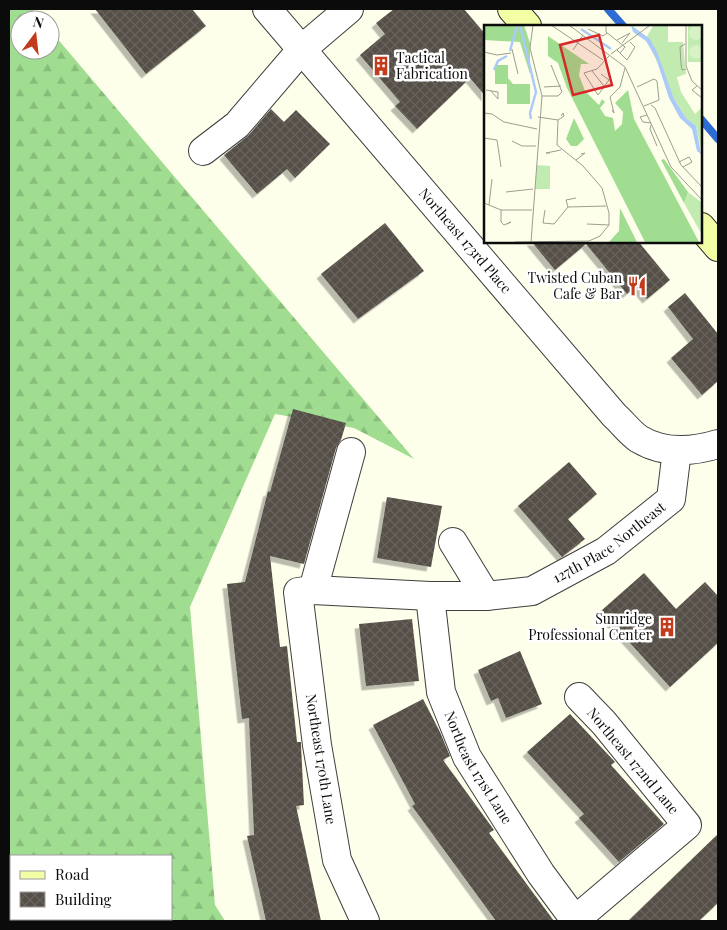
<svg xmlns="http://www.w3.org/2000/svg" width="727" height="930" viewBox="0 0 727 930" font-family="'Playfair Display',serif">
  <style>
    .forest { fill: url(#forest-firs); fill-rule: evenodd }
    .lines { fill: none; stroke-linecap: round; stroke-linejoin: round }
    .stream { stroke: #2e6bd5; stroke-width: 8 }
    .building { fill: url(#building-cross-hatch); filter: url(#shadow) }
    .minor-casing { stroke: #3e3e3e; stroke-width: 30 }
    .tertiary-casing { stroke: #3e3e3e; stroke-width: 30 }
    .secondary-casing { stroke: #2d2d2d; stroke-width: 30 }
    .minor { stroke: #fff; stroke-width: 28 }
    .tertiary { stroke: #fff; stroke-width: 28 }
    .secondary { stroke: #f4ffa5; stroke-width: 28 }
    .labels { text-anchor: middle; stroke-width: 5; stroke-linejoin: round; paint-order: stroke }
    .poi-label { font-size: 14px; fill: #0b0b0b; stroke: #fff; text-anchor: end }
    .street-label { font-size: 14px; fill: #0b0b0b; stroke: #fff }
    .inset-river { fill: none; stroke: #abcafa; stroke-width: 2.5 }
    .inset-road { fill: none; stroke: #9d9d91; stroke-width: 1 }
    .view { fill: #d62828; fill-opacity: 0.15; stroke: #d62828; stroke-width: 2.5 }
    .inset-edge { fill: none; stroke: #0b0b0b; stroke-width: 2.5 }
  </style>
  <defs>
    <pattern id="forest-firs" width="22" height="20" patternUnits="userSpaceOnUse" patternTransform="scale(1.25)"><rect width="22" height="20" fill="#a0dd90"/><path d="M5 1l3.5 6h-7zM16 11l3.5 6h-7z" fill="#88bc7b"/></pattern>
    <pattern id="building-cross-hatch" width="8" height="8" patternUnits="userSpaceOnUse" patternTransform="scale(1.25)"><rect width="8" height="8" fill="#544f47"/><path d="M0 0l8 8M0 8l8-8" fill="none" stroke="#68645d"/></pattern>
    <filter id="shadow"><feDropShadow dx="-4.5" dy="4.5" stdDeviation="0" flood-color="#0004"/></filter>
  </defs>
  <rect width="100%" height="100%" fill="#feffea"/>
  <path class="forest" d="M9,9H32L41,20H20V50H50V30L414,459L354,428L275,414L190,607L215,905L225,921H9ZM11,856H171V919H11Z"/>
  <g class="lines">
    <g class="stream">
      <path d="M608,9L623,26"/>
      <path d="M701,119L718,139"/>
    </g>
  </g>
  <g class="building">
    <path d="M95,9H192L206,26L146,74Z"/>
    <path d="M394,9H464L486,35V97L470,78L417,129L395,106L400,102L360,55L385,34L376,23Z"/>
    <path d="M271,109L284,122L296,110L330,144L295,178L287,169L257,194L224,155L249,135Z"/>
    <path d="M385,223L424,271L358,319L321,274Z"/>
    <path d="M531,241H638L670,280L647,299L636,286L627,294L586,244L555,270Z"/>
    <path d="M685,293L718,334V381L702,395L671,358L693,339L668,307Z"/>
    <path d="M293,409L346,423L341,440L336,448L304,564L270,556L280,647L287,646L297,742H301V745L304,805L296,806L321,921H266L247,836L254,835L249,718L242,719L227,584L245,582L268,491L270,492Z"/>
    <path d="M569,462L597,494L568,519L585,539L562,557L518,506Z"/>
    <path d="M387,497L442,506L431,567L377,558Z"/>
    <path d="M644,573L676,609L705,582L718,596V643L670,687L601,611Z"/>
    <path d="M412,619L419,681L366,686L359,624Z"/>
    <path d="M520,651L542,704L506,718L498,698L491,701L478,670Z"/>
    <path d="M423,699L440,732L450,756L443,760L494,830L489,833L554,921H496L412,806L415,804L373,725Z"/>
    <path d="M570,714L615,762L611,765L664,824L619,862L579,818L584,814L527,752Z"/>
    <path d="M718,834V903L699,921H628Z"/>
  </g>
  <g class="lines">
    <defs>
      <g id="minor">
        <path d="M203,151L237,125L302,49"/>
        <path d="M453,542L486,596"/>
        <path d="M313,590L351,452"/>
        <path id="s1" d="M430,596L441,692L467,757L541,874L575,920"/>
        <path id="s2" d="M365,921L337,860L317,745L298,592L313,590L430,596H486L532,591L606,551L671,499L677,450"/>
        <path d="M574,921L687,825L604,723L579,697"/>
      </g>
      <g id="tertiary">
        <path id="s3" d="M267,9L614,415C622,422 630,433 639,439C664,454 692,452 718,444"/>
        <path d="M302,49L349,9"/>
      </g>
      <g id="secondary">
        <path d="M512,9L527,26"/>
        <path d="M701,227L718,247"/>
      </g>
    </defs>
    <use href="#minor" class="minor-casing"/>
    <use href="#tertiary" class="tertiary-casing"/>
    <use href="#secondary" class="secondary-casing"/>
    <use href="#minor" class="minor"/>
    <use href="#tertiary" class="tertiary"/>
    <use href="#secondary" class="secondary"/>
  </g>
  <defs>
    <symbol id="building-bare" viewBox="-9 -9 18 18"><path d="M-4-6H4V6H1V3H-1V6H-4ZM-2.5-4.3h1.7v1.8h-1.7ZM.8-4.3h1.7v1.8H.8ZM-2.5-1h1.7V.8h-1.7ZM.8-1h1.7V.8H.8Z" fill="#c23b1c" stroke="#fff" stroke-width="2.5" paint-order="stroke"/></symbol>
    <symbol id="restaurant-bare" viewBox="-9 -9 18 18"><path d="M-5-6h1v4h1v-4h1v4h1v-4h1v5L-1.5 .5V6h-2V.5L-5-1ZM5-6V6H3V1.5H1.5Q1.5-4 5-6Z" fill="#c23b1c" stroke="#fff" stroke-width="2.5" paint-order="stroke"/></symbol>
  </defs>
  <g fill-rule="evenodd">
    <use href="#building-bare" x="367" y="52" width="28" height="28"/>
    <use href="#restaurant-bare" x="623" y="272" width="28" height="28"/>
    <use href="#building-bare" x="653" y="613" width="28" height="28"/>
  </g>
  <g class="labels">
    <g class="poi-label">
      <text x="396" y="63" text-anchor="start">Tactical<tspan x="396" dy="16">Fabrication</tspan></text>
      <text x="622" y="283">Twisted Cuban<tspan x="622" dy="16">Cafe &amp; Bar</tspan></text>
      <text x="652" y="624">Sunridge<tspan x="652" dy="16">Professional Center</tspan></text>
    </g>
    <g class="street-label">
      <text dy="5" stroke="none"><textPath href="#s3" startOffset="305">Northeast 173rd Place</textPath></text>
      <text dy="5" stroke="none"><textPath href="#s2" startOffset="664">127th Place Northeast</textPath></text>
      <text transform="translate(321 759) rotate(81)" y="5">Northeast 170th Lane</text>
      <text transform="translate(633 761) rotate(50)" y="5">Northeast 172nd Lane</text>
      <text dy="5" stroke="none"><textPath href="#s1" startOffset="181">Northeast 171st Lane</textPath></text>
    </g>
  </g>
  <g transform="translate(484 25)">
    <rect width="218" height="218" fill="#feffea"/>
    <path d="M184,0V17H199L202,49L193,52L197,67L211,89L217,83V124L212,101L202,93L190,74L162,13L169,1ZM204,0H217V37H204ZM53,140L66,141V164H51ZM204,167L217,177V208L200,178Z" fill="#c2ebb1"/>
    <path d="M0,0H40L46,18V49L36,17L0,15ZM64,11L105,39H97L95,50L101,66L115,80L118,74L121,77L116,83L121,91L129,93L131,106L138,99L139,87L131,78L144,65L150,94L215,217H161L83,63L74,38L64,31ZM11,40H24V53L29,59H46V79H23V59H11ZM90,93L100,114L93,121H87L82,114ZM180,134L204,167L200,178L177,135ZM136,183L153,217H125L135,206Z" fill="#a0dd90"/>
    <path d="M205 8a7 7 0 1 1 14 0a7 7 0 1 1-14 0ZM205 27a7 7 0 1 1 14 0a7 7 0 1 1-14 0Z" fill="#d7f2c4"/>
    <path d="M147,0L166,14L173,27L190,74L202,93L212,101L217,129L213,126L208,104L196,93L185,73L172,33L162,16L149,7Z" fill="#abcafa"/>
    <path class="inset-river" d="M36,0L52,67L46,88L47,94M97,4L127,24M26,26L33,0M10,45L14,36L23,31"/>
    <path class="inset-road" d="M67,0L119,35M85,0L141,42L187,142L218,175M122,0V7L141,22L136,28L133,25M202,0V41L208,56L218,65M104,4L119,11L123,8M133,15L146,8L138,18M201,19L196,22L197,39L198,45L202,44M28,24L34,49M89,25L99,10M0,27L13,30L27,28M136,28L143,35L151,22L146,17M127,29L165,1M108,46L120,61M117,49L125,55L114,70L100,48L113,44L125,31M213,61L208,65L218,73M60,62L77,61M153,62L170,54L173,56L175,75L160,81M2,65L14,67V74L7,66M58,71H74L78,67L67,40M167,80L171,83L197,140L218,162M128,85L130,88L126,72L136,62L141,43M0,88L8,89L20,97L53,104M163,90L156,92L159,97L167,98M54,92L74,95M167,100L166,104L173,121M0,113L13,115L17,142M28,116L38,121H52M66,128H62L77,125M92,135L101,128L97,129M195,137L205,132L208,137L199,142M22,167L49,164M0,178L17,185H48M5,180L8,154M84,182L122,181M84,182L82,175L92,173M17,185V197L20,200L27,197L23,199M61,185L59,198L70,199L84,182M103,199L125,200M31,217L105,216L116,211L125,200V188L118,163L99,141L73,120L74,95L80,91L79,88L77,91M47,217L58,71L46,23L49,0"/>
    <path class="view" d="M115,10L128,60L89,70L76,20Z"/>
    <rect width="218" height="218" class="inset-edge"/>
  </g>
  <rect width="727" height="930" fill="none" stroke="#0b0b0b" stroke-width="20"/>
  <rect x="10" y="855" width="162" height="65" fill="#ffffff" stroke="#9d9d9d"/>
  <rect x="20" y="871" width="25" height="8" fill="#f4ffa5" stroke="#9d9d9d"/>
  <text x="55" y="880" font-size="15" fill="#0b0b0b">Road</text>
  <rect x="20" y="892" width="25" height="15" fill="url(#building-cross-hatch)" stroke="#9d9d9d"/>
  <text x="55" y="905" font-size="15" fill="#0b0b0b">Building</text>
  <g transform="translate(35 35) rotate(15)"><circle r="24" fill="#ffffff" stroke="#9d9d9d"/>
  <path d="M0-4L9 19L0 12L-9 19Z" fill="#c23b1c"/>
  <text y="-8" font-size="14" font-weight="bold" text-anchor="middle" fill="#0b0b0b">N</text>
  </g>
</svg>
